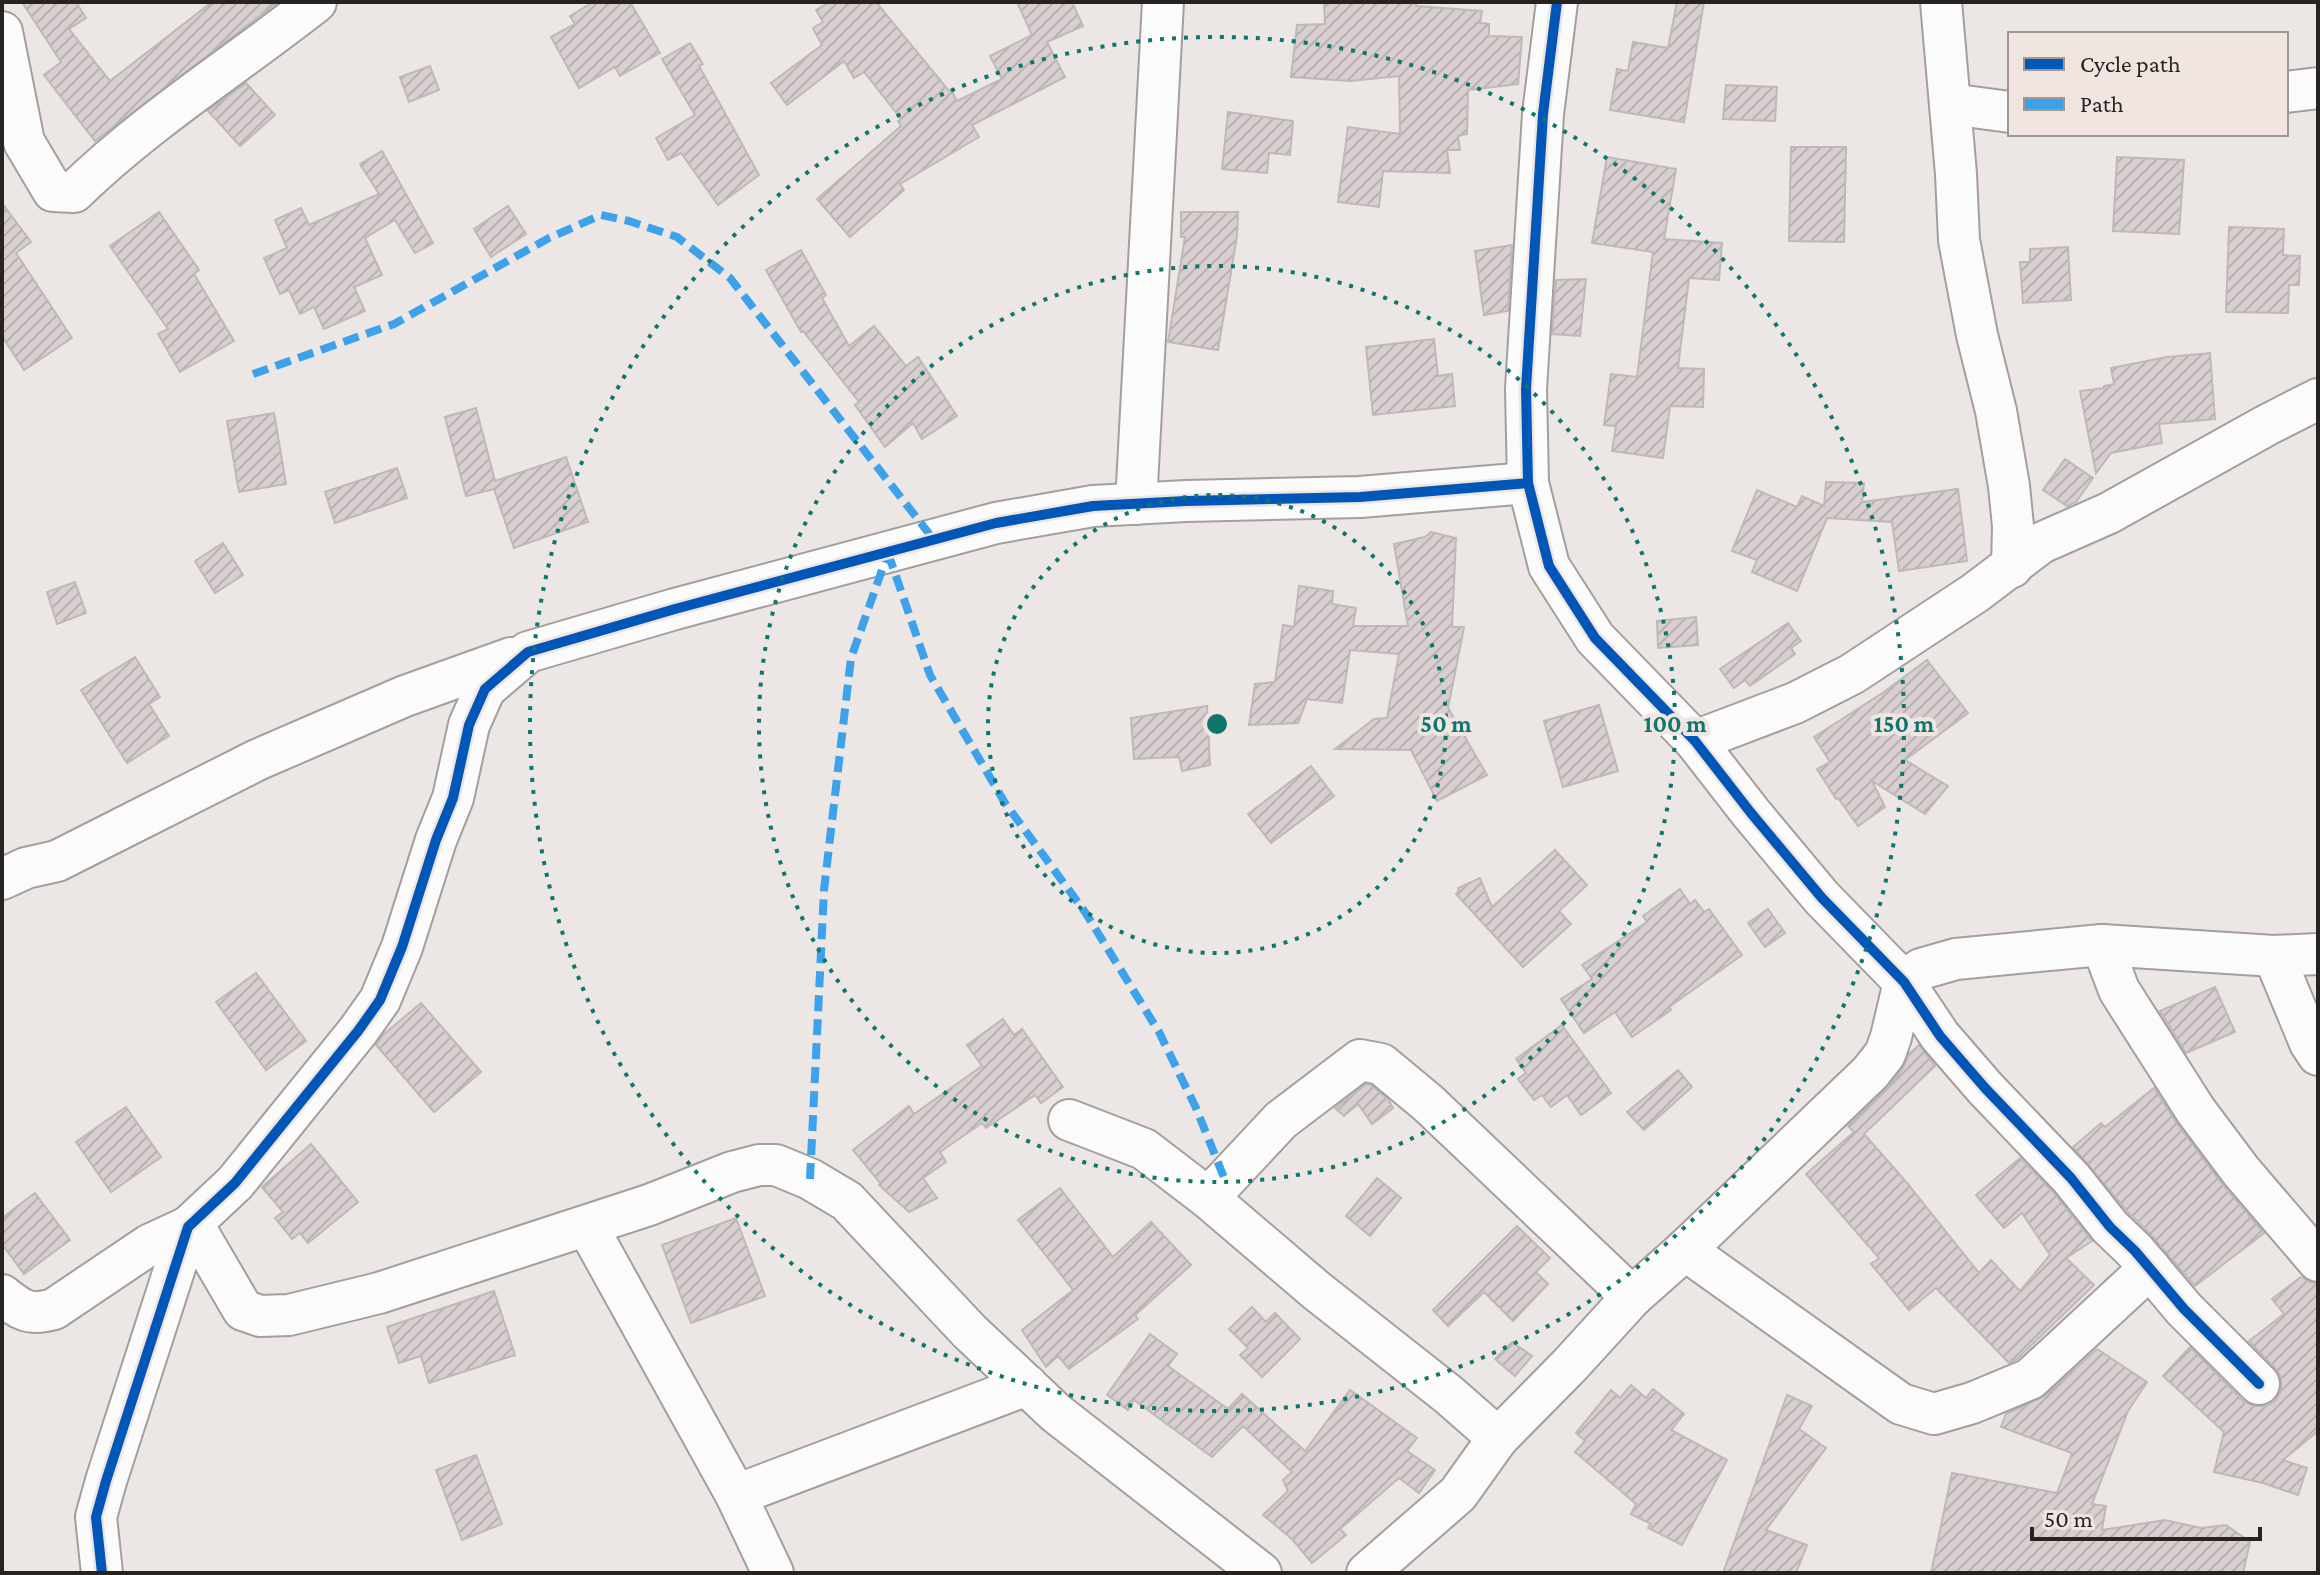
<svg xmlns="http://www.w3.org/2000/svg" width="2320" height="1575" viewBox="0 0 2320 1575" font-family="'Crimson Pro',serif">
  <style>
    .building { fill: url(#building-hatch); stroke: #beb9b9; stroke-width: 2 }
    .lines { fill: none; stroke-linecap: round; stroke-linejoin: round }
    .minor-casing { stroke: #a49f9e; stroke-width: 44 }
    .minor { stroke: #fcfbfb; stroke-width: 40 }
    .quiet { stroke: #3ea2ea; stroke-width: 8; stroke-dasharray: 16 8; stroke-linecap: butt }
    .cycleway-casing { stroke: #f0e5e1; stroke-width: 15 }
    .cycleway { stroke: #0057b8; stroke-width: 10 }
    .ring { fill: none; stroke: #0f766e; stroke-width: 4; stroke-dasharray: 4 8 }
    .centre { fill: #0f766e; stroke: #f0e5e1; stroke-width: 4 }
    .ring-label { font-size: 24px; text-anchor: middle; font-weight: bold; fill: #0f766e; stroke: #f0e5e1; stroke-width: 8; stroke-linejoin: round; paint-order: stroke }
  </style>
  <defs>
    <pattern id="building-hatch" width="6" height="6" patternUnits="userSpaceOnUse" patternTransform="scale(2)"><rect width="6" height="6" fill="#d9cfd0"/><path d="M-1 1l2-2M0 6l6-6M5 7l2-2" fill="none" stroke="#bab1b2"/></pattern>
  </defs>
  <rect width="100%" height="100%" fill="#ece6e4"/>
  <g class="building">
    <path d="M22,2H76L86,18L69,29L110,81L212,2H278L95,141L44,75L61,62Z"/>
    <path d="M593,2H630L660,53L620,76L615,67L579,88L551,37L575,24L570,16Z"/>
    <path d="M830,2H876L949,91L951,90L957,101L1002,79L990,56L1032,35L1017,2H1072L1083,26L1047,42L1065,77L972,125L979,137L900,184L904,190L850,237L817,199L901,126L898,121L901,119L864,72L854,78L844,61L787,105L771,83L822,45L813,28L823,22L816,10Z"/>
    <path d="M1324,2H1417L1416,6L1482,11L1480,23L1489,24V36L1522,37L1518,84L1468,90L1467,134L1458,136L1460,150H1447L1450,173L1383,171L1379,207L1338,202L1348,127L1400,134L1399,76L1351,81L1291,77L1297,25L1325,24Z"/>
    <path d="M1677,2H1704L1684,122L1610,110L1617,69L1628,71L1633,42L1668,48Z"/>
    <path d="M690,43L703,64L699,66L759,175L718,205L681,153L668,160L656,138L695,115L662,59Z"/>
    <path d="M430,66L439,90L409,102L400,77Z"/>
    <path d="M246,83L275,115L240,146L208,111Z"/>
    <path d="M1726,85L1777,87L1775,121L1723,119Z"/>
    <path d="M1228,112L1293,121L1290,155L1269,153L1267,173L1222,169Z"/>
    <path d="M1791,147H1846L1844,242L1789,241Z"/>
    <path d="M382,151L433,243L415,253L395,220L365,238L382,275L354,287L365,311L324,329L314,307L300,314L289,290L280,294L264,258L287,248L275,220L301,208L309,225L379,194L360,164Z"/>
    <path d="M1607,157L1676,169L1664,239L1722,243L1719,280L1689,278L1678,368L1704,369L1703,407L1670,406L1663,458L1612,451L1616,426L1604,425L1611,374L1637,377L1653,252L1592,243Z"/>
    <path d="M2117,157L2184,160L2179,234L2113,231Z"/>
    <path d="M2,203L31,242L16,253L72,338L24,370L2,336Z"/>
    <path d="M508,206L526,234L491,257L474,229Z"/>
    <path d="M159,212L199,270L194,274L234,341L180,372L158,334L168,329L110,246Z"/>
    <path d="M1181,212H1238L1237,236L1218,350L1168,342L1185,237H1181Z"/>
    <path d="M2229,227L2284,229L2283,255L2300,256L2299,285H2289L2288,313L2226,312Z"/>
    <path d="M1512,245L1508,311L1484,315L1475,251Z"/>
    <path d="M2068,247L2071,300L2023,303L2020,262H2030V249Z"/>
    <path d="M801,250L826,295L822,298L849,346L874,326L906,366L918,357L957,416L922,439L913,423L885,447L855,405L859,402L803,331L801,332L766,270Z"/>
    <path d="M1586,279L1580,336L1552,334L1556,280Z"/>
    <path d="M1434,339L1438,376L1452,374L1455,406L1373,415L1366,347Z"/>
    <path d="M2210,353L2215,419L2159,424L2162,443L2111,453L2096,473L2080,391L2104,388V386L2114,384L2111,368L2167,357Z"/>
    <path d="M476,408L495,481L566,457L588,522L514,548L494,489L466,496L445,417Z"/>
    <path d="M274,413L286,484L239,492L227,421Z"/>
    <path d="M2065,459L2093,478L2076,502L2067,506L2043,490Z"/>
    <path d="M397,468L407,498L335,523L325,492Z"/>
    <path d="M1826,482L1864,483L1862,502L1958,489L1967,561L1899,571L1892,522L1827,518L1797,591L1752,572L1757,560L1732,551L1757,490L1797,507L1802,496L1824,506Z"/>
    <path d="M1431,532L1456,538L1452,627H1464L1448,708L1487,775L1437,801L1411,750L1335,749L1374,719L1387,718L1399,654L1350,650L1342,703L1307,699L1298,723L1249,725L1255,684L1275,682L1283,625L1294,627L1299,586L1333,591L1332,604L1356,608L1353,626H1408L1394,544L1425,537Z"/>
    <path d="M223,543L243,575L215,593L195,561Z"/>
    <path d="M75,582L86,613L57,624L47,592Z"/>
    <path d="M1696,617L1698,645L1658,648L1657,621Z"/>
    <path d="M1788,623L1801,641L1791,648L1795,654L1750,686L1745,680L1734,688L1720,669Z"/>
    <path d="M135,657L160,697L149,704L169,736L127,763L81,690Z"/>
    <path d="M1927,660L1968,713L1905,760L1948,786L1925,814L1872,781L1885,807L1858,826L1838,798L1836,799L1817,769L1830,762L1814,737L1884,692Z"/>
    <path d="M1599,705L1618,771L1563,787L1544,721Z"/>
    <path d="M1207,706L1210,765L1182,771L1179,757L1134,759L1131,718Z"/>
    <path d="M1311,766L1334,796L1271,843L1248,814Z"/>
    <path d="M1555,850L1587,885L1559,911L1571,924L1523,967L1456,894L1459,891L1458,888L1480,878L1492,907Z"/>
    <path d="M1680,889L1690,904L1695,900L1704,912L1709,909L1742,955L1669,1007L1671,1010L1632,1037L1615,1012L1584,1033L1561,999L1592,979L1582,965L1647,922L1643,916Z"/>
    <path d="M1768,909L1785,933L1765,947L1748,923Z"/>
    <path d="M256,973L306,1041L266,1070L216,1002Z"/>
    <path d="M2215,987L2235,1032L2186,1053L2160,1011Z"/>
    <path d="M421,1003L481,1072L434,1112L376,1045L383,1035Z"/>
    <path d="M1003,1019L1014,1035L1022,1029L1063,1087L1041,1103L1035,1095L986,1128L982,1123L940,1152L946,1162L923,1178L937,1198L909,1212L879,1185L881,1184L853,1150L909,1106L914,1114L982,1066L967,1045Z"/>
    <path d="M1562,1025L1611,1093L1581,1115L1567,1095L1551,1107L1542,1095L1534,1100L1518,1079L1526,1073L1516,1059Z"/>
    <path d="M1919,1045L1935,1066L1864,1134L1907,1183L1979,1273L1991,1260L2020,1291L2050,1255L2022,1213L2004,1228L1976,1195L2020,1158L2054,1193L2092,1241L2066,1258L2094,1285L2017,1359L2009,1363L1936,1288L1909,1310L1871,1264L1879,1258L1806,1174L1854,1132L1848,1126L1888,1087L1903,1068L1909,1054Z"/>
    <path d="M1678,1070L1692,1087L1644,1130L1627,1112Z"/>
    <path d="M1366,1084L1371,1085L1388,1099L1393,1108L1372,1124L1358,1104L1344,1116L1335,1108Z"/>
    <path d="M2154,1088L2178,1125L2223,1185L2264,1233L2195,1286L2152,1236L2127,1211L2073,1147L2101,1123L2105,1127Z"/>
    <path d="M126,1107L161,1157L111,1192L76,1142Z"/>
    <path d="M311,1144L358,1202L308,1243L300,1233L292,1239L275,1218L283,1212L262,1187Z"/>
    <path d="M1377,1178L1401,1198L1370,1236L1346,1216Z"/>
    <path d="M1060,1188L1113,1257L1151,1222L1191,1265L1135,1315L1138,1319L1069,1369L1058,1356L1046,1367L1022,1330L1073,1290L1018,1220Z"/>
    <path d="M35,1193L70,1240L24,1274L2,1244V1218Z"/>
    <path d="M736,1218L765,1296L691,1323L662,1245Z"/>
    <path d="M1517,1226L1550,1258L1536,1272L1548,1284L1513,1321L1484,1292L1448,1326L1433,1310Z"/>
    <path d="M2301,1277L2310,1282L2318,1283V1431L2283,1460L2307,1468L2298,1495L2263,1483L2214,1472L2224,1432L2163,1376L2190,1347L2243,1401L2254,1406H2266L2275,1401L2281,1391V1377L2275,1368L2249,1341L2284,1314L2272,1299Z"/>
    <path d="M494,1291L515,1355L429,1383L421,1356L399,1363L387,1327Z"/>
    <path d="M1252,1307L1266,1322L1275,1313L1300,1339L1262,1377L1240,1355L1248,1348L1229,1329Z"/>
    <path d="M1150,1334L1177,1354L1168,1366L1228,1409L1242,1394L1305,1451L1350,1390L1417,1438L1407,1451L1435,1470L1419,1493L1399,1478L1340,1529L1346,1535L1312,1563L1292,1539L1263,1515L1288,1491L1283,1480L1292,1472L1243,1426L1212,1457L1134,1400L1128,1410L1107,1395Z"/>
    <path d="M1512,1342L1532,1356L1515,1376L1495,1359Z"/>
    <path d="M2097,1349L2147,1382L2128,1411L2092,1504L2106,1506L2102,1530L2165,1520L2201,1528L2226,1525L2250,1542L2243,1573H1931L1952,1473L2057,1493L2072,1453L2001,1427L2006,1414L2045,1396Z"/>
    <path d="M1631,1385L1646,1398L1653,1389L1684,1414L1671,1430L1727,1460L1682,1545L1648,1528L1651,1524L1631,1514L1636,1504L1575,1452L1585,1441L1576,1433L1611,1390L1620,1398Z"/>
    <path d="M1787,1395L1812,1406L1799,1429L1826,1448L1766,1530L1807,1545L1796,1573H1723Z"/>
    <path d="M476,1455L502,1524L462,1540L436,1470Z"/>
  </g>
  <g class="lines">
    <defs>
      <g id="minor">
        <path d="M1557,2L1543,114L1526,389L1528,483L1549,566L1595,638L1695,741L1751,813L1822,898L1904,982L1940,1036L1985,1088L2071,1178L2110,1227L2135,1251L2184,1309L2259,1384"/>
        <path d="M1941,2L1956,174L1959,240L1977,335L1996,411L2009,486L2013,526L2012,567"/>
        <path d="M2,32L24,142L53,191L74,192C147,121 236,65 316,2"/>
        <path d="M2286,92L2318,88"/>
        <path d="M1950,104L2010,112"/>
        <path d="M1136,504L1163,2"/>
        <path d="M1695,741L1795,703L1852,674L1975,593L2041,543L2109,513L2267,425L2318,399"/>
        <path d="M2,879L26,868L57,861L257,760L405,696L511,658"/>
        <path d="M2102,945L2119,990L2196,1111L2241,1171L2318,1261"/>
        <path d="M2274,956L2310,1043L2318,1055"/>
        <path d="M1069,1120L1144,1149L1208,1198L1317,1291L1449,1395L1498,1438"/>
        <path d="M1208,1198L1281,1120L1360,1060L1381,1064L1428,1103L1632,1297"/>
        <path d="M587,1226L736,1495L773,1573"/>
        <path d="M1685,1250L1901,1404L1934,1414L1972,1403L2030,1379L2150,1268"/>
        <path d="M2,1295C22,1311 29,1316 54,1309L149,1245L188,1227L201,1238L243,1310L260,1316L289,1315L379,1293L649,1205L732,1172L759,1165H776L810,1179L847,1201L969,1331L1056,1413L1261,1573"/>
        <path d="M736,1495L1027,1385"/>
        <path d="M102,1573L96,1517L106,1481L188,1227L235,1183L358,1031L380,1000L402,947L436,840L453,798L469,725L485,689L528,652L675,609L996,523L1093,506L1186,501L1360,497L1528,483"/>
        <path d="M1367,1573L1458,1494L1498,1438L1570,1365L1632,1297L1685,1250L1870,1073L1885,1054L1891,1037L1904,982L1921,969L1956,959L2102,945L2274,956L2318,954"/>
      </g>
    </defs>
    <use href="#minor" class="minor-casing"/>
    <use href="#minor" class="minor"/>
    <g class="quiet">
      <path d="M253,374L394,324L549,238L601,215L629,221L677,237L730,278L934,540"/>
      <path d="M888,553L930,675L1005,803L1085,912L1159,1032L1196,1108L1225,1180"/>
      <path d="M810,1179L824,890L851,658L888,553"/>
    </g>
    <defs>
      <g id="cycleway">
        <path d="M1557,2L1543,114L1526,389L1528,483L1549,566L1595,638L1695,741L1751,813L1822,898L1904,982L1940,1036L1985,1088L2071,1178L2110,1227L2135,1251L2184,1309L2259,1384"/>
        <path d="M102,1573L96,1517L106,1481L188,1227L235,1183L358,1031L380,1000L402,947L436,840L453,798L469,725L485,689L528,652L675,609L996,523L1093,506L1186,501L1360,497L1528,483"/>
      </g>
    </defs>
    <use href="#cycleway" class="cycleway-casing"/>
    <use href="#cycleway" class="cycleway"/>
  </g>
  <g class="ring">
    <circle cx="1217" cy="724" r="229"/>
    <circle cx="1217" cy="724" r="458"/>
    <circle cx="1217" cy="724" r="687"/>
  </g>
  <circle cx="1217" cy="724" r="12" class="centre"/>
  <g class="ring-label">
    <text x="1446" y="732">50 m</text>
    <text x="1675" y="732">100 m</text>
    <text x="1904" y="732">150 m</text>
  </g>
  <rect width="2320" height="1575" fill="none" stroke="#272321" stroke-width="8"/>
  <rect x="2008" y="32" width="280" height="104" fill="#f0e5e1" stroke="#a09794" stroke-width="2"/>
  <rect x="2024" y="58" width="40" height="12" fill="#0057b8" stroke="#a09794" stroke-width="2"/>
  <text x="2080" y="72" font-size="24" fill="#272321">Cycle path</text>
  <rect x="2024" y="98" width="40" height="12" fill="#3ea2ea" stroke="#a09794" stroke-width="2"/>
  <text x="2080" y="112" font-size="24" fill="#272321">Path</text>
  <path d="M2032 1527v12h228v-12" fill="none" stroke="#272321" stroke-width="4"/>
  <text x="2044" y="1527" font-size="24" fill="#272321" stroke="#f0e5e1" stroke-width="6" paint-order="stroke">50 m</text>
</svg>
